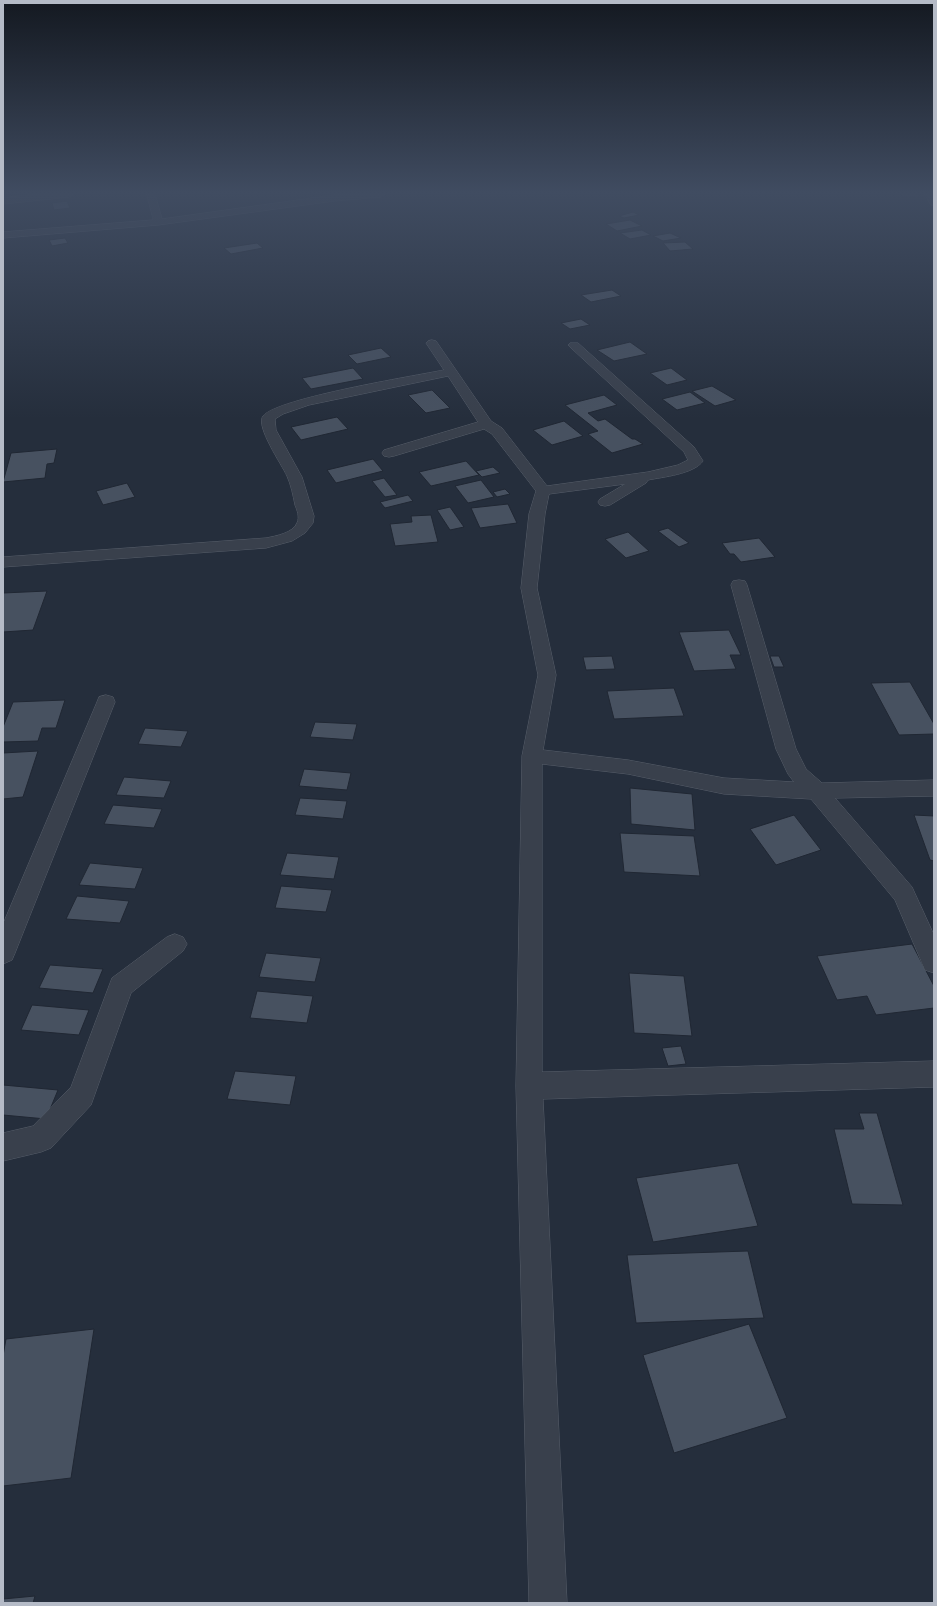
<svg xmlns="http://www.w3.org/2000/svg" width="937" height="1606" viewBox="0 0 937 1606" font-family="Raleway,sans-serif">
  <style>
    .building { fill: #475160; stroke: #202733 }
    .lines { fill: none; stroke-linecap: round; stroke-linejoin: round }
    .minor-casing { stroke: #575e6a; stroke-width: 1 }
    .minor { fill: #39404c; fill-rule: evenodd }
  </style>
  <rect width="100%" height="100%" fill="#252e3c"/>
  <g class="building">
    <path d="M900,194H918L921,197H903Z"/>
    <path d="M67,201L70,208L54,210L52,203Z"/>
    <path d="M633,212L639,215L624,218L619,216Z"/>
    <path d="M630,220L642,226L617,231L606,224Z"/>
    <path d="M642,230L651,235L630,239L620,233Z"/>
    <path d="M670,233L681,238L663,241L653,236Z"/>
    <path d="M65,238L68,243L52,246L49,240Z"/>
    <path d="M685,242L693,249L670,251L663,243Z"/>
    <path d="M257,243L263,248L231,254L224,248Z"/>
    <path d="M612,290L621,296L591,302L581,295Z"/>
    <path d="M581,319L590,325L570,329L561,323Z"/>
    <path d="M630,342L647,354L614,361L597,350Z"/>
    <path d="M381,348L391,357L357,364L348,355Z"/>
    <path d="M353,368L363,379L311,389L302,378Z"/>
    <path d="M671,368L687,380L667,385L650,373Z"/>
    <path d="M712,386L736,400L715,406L692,391Z"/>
    <path d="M432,390L450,408L426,413L408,395Z"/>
    <path d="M690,392L705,403L677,410L662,399Z"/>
    <path d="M604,395L617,405L588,413L598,421L605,419L632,439H635L643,444L612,453L588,434L598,431L565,405Z"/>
    <path d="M337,417L348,429L301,440L291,427Z"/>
    <path d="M564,421L583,436L552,445L533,430Z"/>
    <path d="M57,449L54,463L47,464L45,478L3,482L11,453Z"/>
    <path d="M373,459L383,471L336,483L327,470Z"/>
    <path d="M466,461L479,475L431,486L419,472Z"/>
    <path d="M493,467L500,473L482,477L476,471Z"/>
    <path d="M384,478L397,495L385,497L372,481Z"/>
    <path d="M481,480L494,497L468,503L455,486Z"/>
    <path d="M127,483L135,497L103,505L96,491Z"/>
    <path d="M505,489L510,494L497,497L493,492Z"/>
    <path d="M408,495L413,501L385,508L380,502Z"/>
    <path d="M508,504L517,523L480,528L471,508Z"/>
    <path d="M450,507L464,527L450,530L437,510Z"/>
    <path d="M431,515L438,542L395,546L390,524L412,522L411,516Z"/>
    <path d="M668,528L689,543L679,547L658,531Z"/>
    <path d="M628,532L649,551L626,558L605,539Z"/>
    <path d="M759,538L775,557L741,562L734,554H730L722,543Z"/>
    <path d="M47,591L33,630L3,632V593Z"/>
    <path d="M729,630L741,655H730L736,669L694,671L679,632Z"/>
    <path d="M612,656L615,669L586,670L583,657Z"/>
    <path d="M770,656H779L784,667H774Z"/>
    <path d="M910,682L934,724V734L899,735L871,683Z"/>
    <path d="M674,688L684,716L614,719L607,691Z"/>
    <path d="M65,700L56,728H42L38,741L3,742V727L13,702Z"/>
    <path d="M315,722L357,724L353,740L310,737Z"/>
    <path d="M145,728L188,731L181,747L138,744Z"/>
    <path d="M38,751L23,797L3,799V753Z"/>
    <path d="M304,769L351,773L347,790L299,786Z"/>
    <path d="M124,777L171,781L164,798L116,795Z"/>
    <path d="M630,788L692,794L695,830L631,824Z"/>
    <path d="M300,798L347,801L343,819L295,815Z"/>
    <path d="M113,805L162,809L154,828L104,824Z"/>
    <path d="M794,815L821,850L776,865L750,829Z"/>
    <path d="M914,815L934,816V861L930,860Z"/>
    <path d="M620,833L694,836L700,876L624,872Z"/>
    <path d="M287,853L339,857L334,879L280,875Z"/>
    <path d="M90,863L143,868L135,889L79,885Z"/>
    <path d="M281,886L332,890L326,912L275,908Z"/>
    <path d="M77,896L129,901L120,923L66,919Z"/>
    <path d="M912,944L934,986V1008L876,1015L867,996L837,1000L817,956Z"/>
    <path d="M266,953L321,958L315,982L259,977Z"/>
    <path d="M50,965L103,969L93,993L39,988Z"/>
    <path d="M629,973L684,976L692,1036L634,1033Z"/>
    <path d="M257,991L313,996L307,1023L250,1018Z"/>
    <path d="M32,1005L89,1010L79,1035L21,1030Z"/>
    <path d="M681,1046L686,1064L668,1066L662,1048Z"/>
    <path d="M235,1071L296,1076L290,1105L227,1099Z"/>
    <path d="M3,1085L58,1090L46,1119L3,1115Z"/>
    <path d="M859,1113H877L903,1205L852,1204L834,1129H864Z"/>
    <path d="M738,1163L758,1226L653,1242L636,1178Z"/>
    <path d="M748,1251L764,1318L636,1323L627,1255Z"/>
    <path d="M749,1324L787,1418L674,1453L643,1355Z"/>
    <path d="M94,1329L71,1478L3,1486V1356L6,1339Z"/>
    <path d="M35,1596L33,1603H3V1599Z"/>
  </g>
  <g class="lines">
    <defs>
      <g id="minor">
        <path d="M42,194H73L69,197L3,204V198Z"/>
        <path d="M147,194H155L162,219L334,195L385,194L381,197L334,201L158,225L3,238V232L153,220Z"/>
        <path d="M925,194H933L934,206L931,205Z"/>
        <path d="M432,340L436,341L491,421L502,428L547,486L648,472L678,465L688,460L684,452L570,347L568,345L570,343H578L694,447L703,461C694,474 663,477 648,480L646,483L610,505L605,506L600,505L598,502L600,499L625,484L549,494L545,514L537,588L556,675L543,750L628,760L724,778L794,782L788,774L776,749L731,585L733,581L739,580L745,581L747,585L796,749L806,769L822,783L934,780V796L835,798L912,887L934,935V973L925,970L895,900L811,799L724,794L628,774L542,764V1072L934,1061V1087L543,1099L567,1603H529L516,1086L522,756L538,675L521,588L529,514L536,491L492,434L484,429L394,456L389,457L384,456L382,453L384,450L478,422L448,376L309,405L283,414L275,419L276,430L302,477L314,516L313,523L305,533L292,541L266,548L3,567V557L266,538C276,536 293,533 297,523C300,517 297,510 295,505C293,495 291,485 287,476C282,465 255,426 263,416C278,398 414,376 444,370L426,343L428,341Z"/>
        <path d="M106,695L113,697L115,702L15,953L12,960L3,964V924L97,702L99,697Z"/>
        <path d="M175,934L183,937L187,944L183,951L131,993L91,1105L51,1148L41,1152L3,1161V1133L33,1126L71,1087L112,978L167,937Z"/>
      </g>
    </defs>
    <use href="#minor" class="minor-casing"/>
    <use href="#minor" class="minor"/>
  </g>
  <linearGradient id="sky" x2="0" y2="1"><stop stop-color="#141921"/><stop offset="0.46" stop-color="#404c61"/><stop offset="1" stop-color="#404c61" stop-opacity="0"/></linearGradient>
  <rect width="937" height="419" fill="url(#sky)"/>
  <rect width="937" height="1606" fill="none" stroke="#b5bbc7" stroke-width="8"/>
</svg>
